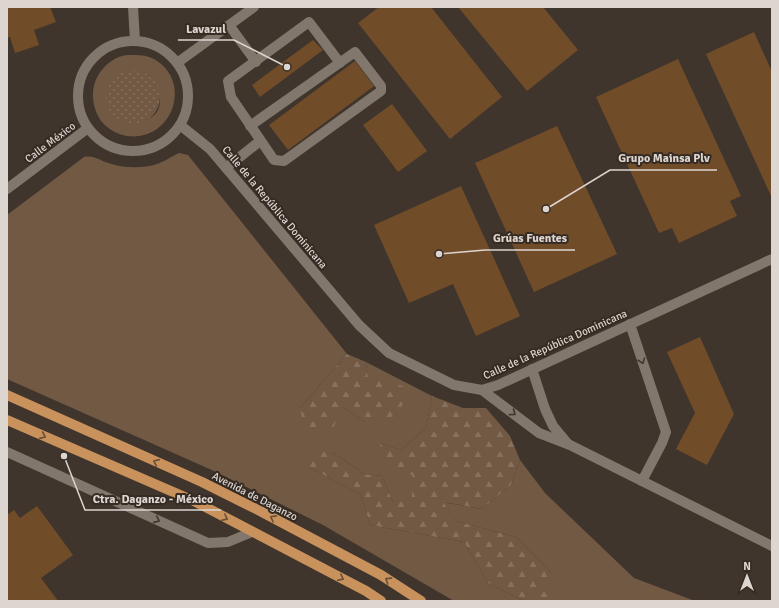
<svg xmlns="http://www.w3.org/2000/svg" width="779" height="608" viewBox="0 0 779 608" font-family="Signika,sans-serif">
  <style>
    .grass { fill: #725944; fill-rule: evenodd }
    .forest { fill: url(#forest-firs) }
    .garden { fill: url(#garden-dots) }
    .building { fill: #714c29 }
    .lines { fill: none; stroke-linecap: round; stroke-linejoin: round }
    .minor { stroke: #82776d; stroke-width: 10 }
    .major { stroke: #c9925d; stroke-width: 10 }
    .oneway { stroke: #41362e }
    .oneway2 { stroke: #694f37 }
    .labels { text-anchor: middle; stroke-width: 4; stroke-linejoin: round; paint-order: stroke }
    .street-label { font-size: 11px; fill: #dcd5d0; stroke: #352b23 }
    .leader { fill: none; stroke: #dcd5d0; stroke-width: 1.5 }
    .callout-dot { fill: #dcd5d0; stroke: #352b23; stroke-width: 1.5 }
    .callout-label { font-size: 12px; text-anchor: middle; font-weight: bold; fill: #dcd5d0; stroke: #352b23; stroke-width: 4; stroke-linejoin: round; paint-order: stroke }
  </style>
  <defs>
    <pattern id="forest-firs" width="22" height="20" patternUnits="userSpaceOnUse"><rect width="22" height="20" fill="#725944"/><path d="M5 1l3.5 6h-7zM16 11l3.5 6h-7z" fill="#86705e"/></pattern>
    <pattern id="garden-dots" width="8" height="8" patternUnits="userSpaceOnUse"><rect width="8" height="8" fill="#725944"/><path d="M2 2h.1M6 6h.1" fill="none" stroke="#86705e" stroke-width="1.8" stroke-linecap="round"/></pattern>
  </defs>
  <rect width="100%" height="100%" fill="#3f352d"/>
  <g class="grass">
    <path d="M127,55C136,55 145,54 154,59C194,82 172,142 127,136C115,134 103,126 98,116C88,95 93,73 113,60C117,57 122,56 127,55ZM129,71C136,71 142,71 147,74C160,82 167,110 150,118C147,120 141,120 138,121C124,123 121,123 111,112Z"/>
    <path d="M179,153L188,155L347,354L300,408L342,407L365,422L368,377L366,362L432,396L426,428L401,450L380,443L412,475V502H393L382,476L364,474L332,452L309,467L361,495L370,525L464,542L488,583L524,601H454L323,525L214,471L7,379V215L84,157C94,155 99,160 108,163C122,168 142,169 157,164C164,162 172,156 179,153Z"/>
    <path d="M520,460L545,493L634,578L695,601H551V572L516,537L456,521L442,502L482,509L511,485Z"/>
  </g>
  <g class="forest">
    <path d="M347,354L366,362L368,377L403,386L407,398L395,416L365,422L342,407L333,428L304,430L300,408Z"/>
    <path d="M432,396L463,408H486L510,436L520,460L511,485L482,509L443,502L456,521L516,537L551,572V601H524L488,583L464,542L370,525L361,495L309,467L306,451L332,452L364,474L382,476L393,502H412V475L386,470L380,443L401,450L426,428Z"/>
  </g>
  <circle class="garden" cx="133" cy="97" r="27"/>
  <g class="building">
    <path d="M7,7H50L56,22L34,30L39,45L15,53L10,37L7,38Z"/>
    <path d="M379,7H431L502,97L450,139L358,23Z"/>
    <path d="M458,7H543L578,50L527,91Z"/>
    <path d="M754,32L772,72V198L706,54Z"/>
    <path d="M313,40L323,50L260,97L252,85Z"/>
    <path d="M678,59L741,196L730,201L737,216L679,243L672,228L659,233L596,97Z"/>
    <path d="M355,61L374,86L288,150L269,125Z"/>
    <path d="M392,104L427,151L398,172L363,125Z"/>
    <path d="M557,126L617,254L534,292L475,163Z"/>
    <path d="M461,186L520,316L476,336L453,284L409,303L374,225Z"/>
    <path d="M700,337L734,414L707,465L676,449L695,413L667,352Z"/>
    <path d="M37,506L73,555L41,578L58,601H7V515L14,510L20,518Z"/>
  </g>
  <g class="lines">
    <g class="minor">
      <path d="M133,7L135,41"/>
      <path d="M229,25L256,62"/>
      <circle cx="133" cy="96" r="55"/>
      <path d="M177,63L254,7"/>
      <path d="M180,125L210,149L359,325L389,353L454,385L482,390L498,385L772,259"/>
      <path d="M250,126L355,52L381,86V91L284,161L274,160L231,97L228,81L309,22L340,63"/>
      <path d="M226,168L260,141"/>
      <path d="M7,189L88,128"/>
      <path d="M630,324L666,432L662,443L642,481"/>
      <path d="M532,369L545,409L553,426L568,444"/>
      <path d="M482,390L539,433L570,445L772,546"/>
      <path d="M7,452L208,543L228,542L252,532"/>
    </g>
    <g class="major">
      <path d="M7,395L202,482L262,512L381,575L421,601"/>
      <path d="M7,420L194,501L366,591L381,601"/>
    </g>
  </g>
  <defs><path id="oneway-chevron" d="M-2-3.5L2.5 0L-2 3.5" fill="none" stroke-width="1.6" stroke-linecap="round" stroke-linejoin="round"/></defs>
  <g class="oneway">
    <use href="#oneway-chevron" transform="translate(642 361) rotate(71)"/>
    <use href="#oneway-chevron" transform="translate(513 413) rotate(37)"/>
    <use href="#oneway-chevron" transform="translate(157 520) rotate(24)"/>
  </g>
  <g class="oneway2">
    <use href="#oneway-chevron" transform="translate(43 436) rotate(24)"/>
    <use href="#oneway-chevron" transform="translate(156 462) rotate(-156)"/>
    <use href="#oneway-chevron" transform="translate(225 518) rotate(27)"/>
    <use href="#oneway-chevron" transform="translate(273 518) rotate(-152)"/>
    <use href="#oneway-chevron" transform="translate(341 578) rotate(27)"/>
    <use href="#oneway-chevron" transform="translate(388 580) rotate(-147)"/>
  </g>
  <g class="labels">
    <g class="street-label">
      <text transform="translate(50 142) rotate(-37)" y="4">Calle México</text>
      <text transform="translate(275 207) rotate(50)" y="4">Calle de la República Dominicana</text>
      <text transform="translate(555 344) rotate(-24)" y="4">Calle de la República Dominicana</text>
      <text transform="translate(255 496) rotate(27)" y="4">Avenida de Daganzo</text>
    </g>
  </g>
  <path class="leader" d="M287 67L234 40H178M546 209L610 170H717M439 254L485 250H575M64 456L85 510H221"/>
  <g class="callout-dot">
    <circle cx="287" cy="67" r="4"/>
    <circle cx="546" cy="209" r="4"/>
    <circle cx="439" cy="254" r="4"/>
    <circle cx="64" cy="456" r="4"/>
  </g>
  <g class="callout-label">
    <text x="206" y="33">Lavazul</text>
    <text x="664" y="162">Grupo Mainsa Plv</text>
    <text x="530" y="242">Grúas Fuentes</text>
    <text x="153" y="503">Ctra. Daganzo - México</text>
  </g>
  <rect width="779" height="608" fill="none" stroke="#dcd5d0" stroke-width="16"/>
  <g transform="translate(747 576)" stroke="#352b23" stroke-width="3" paint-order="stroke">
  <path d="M0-3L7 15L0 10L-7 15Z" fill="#dcd5d0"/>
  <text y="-6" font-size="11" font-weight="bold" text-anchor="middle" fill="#dcd5d0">N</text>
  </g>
</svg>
